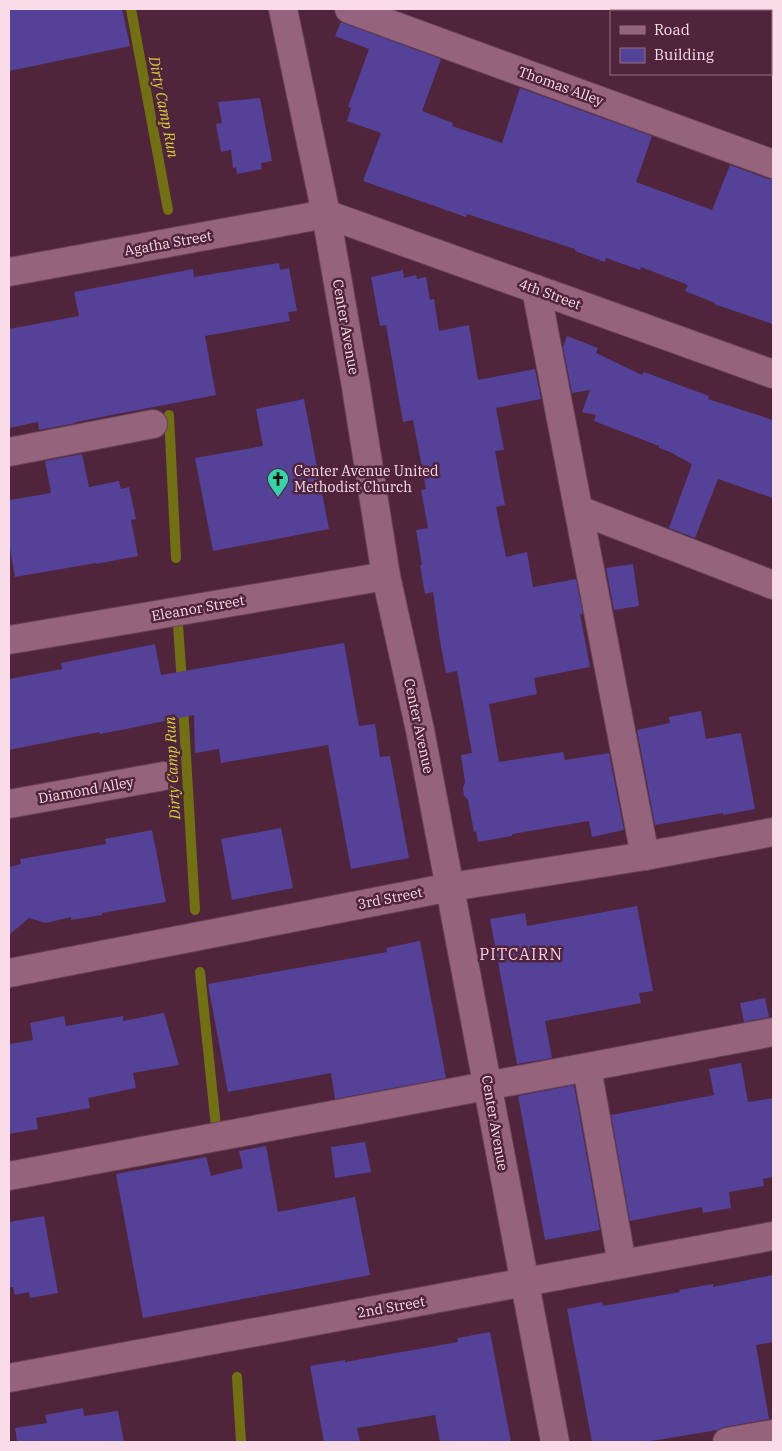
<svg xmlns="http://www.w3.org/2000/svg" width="782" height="1451" font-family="'IBM Plex Serif',serif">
<rect width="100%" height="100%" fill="#50243b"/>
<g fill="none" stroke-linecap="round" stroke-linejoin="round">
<g stroke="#717113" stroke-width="10">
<path d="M131,9l37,201"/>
<path d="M169,415l7,143"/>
<path d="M178,625l4,58"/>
<path d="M183,705l12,205"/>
<path d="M200,972l16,155"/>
<path d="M237,1377l4,65"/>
</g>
</g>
<g fill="#534298">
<path d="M9,9h113l8,37 -121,25z"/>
<path d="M341,22l100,37 -19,52 31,12 -1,3 50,17 18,-55 132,48 -16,46 76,28 18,-45 38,14h5v145l-59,-20 1,-1 -30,-12 3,-6 -47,-18 -1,3 -34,-12 -1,4 -30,-11v-2l-108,-35 -1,3 -103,-36 18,-48 -34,-12 4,-13 -3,-1 21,-58 -34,-13z"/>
<path d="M260,98l12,63 -11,2 1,6 -25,5 -1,-7 -3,1 -2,-18 -10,2 -5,-28 6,-1 -4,-21z"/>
<path d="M279,263l1,7 9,-2 8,43 -9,1 2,9 -85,15 11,59 -140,27v1l-37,7 -1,-8 -29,6v-99l70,-13 -5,-24 119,-23 1,8z"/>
<path d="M403,270l1,8 12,-3 1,4 9,-2 4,23 4,-1 5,32 30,-6 9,55 57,-11 6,30 -45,9 8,42 -9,1 10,54 -9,2 10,50 21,-5 6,35 43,-8 7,35h-3l10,53 -56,11 3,16 -48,10 10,58 64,-10 2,8 44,-7 15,77 -32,7 -3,-16 -77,13v2l-34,6 -2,-11 -2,1 -6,-32 -4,-4 -1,-8 2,-6 -4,-27 11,-2 -15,-82 -11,2 -6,-32 -7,-49 -8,2 -5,-29h2l-6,-35 12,-2 -7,-38 5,-1 -13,-69 -10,2 -17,-97 -6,1 -9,-49z"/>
<path d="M567,336l31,12 -2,5 46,22 2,-3 65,24 -1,3 65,21v78l-55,-19 -23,59 -26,-10 23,-64 -22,-12 -11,-4v-2l-65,-25 2,-6 -14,-3 8,-22 -18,3 -9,-46z"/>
<path d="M304,399l25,130 -116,22 -18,-93 68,-12 -7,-37z"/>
<path d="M82,454l7,33 30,-6 2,8 8,-2 7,32 -5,1 7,36 -42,8v-1l-81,14 -6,-34v-43l42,-7 -6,-32z"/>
<path d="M633,564l6,42 -25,4 -8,-42z"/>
<path d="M344,643l15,83 16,-2 5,33 10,-1 19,102 -58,11 -23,-124 -107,18 -2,-14 -24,4 -1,-38 -68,14 -26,5 -1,-2 -90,18v-71l53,-10 -1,-6 94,-19 6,31z"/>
<path d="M701,711l5,28 35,-6 14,76 -32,6v-2l-68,12 -18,-95 33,-7 -1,-6z"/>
<path d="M281,828l12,60 -61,12 -11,-61z"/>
<path d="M152,830l14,72 -64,11v2l-31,5v-3l-25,6 -17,-5 -20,17v-68l12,-3 -1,-5 86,-15 -1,-5z"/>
<path d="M637,906l16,85 -14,2 2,10 -96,18 7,37 -35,6 -27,-145 35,-6 2,13z"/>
<path d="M420,941l26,137 -111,21 -4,-26 -103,19 -20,-108 179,-32 -1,-4z"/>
<path d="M765,998l4,19 -25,5 -4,-19z"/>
<path d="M164,1013l15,52 -46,8 3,15 -48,10 2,10 -54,10 2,11 -29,5v-90l24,-4 -3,-17 34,-7 2,10 57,-10v5z"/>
<path d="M741,1063l7,39 25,-4v79l-10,2 1,7 -35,6 2,16 -28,5 -1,-6 -72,14 -19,-106 103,-20 -5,-26z"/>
<path d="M574,1085l26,145 -55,10 -27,-144z"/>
<path d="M365,1142l6,30 -36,6 -4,-31z"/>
<path d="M266,1146l12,66 77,-15 15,78 -227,43 -27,-144 90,-17 5,19 32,-8 -4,-17z"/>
<path d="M44,1216l14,77 -28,5 -1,-6 -14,3 -2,-8h-4v-65z"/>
<path d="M773,1275v67l-17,3 13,74 -45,8 -7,3 -11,2 -61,10h-53l-25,-133 35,-7 1,4 77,-14 -1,-2 34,-6v3z"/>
<path d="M490,1332l21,110h-71l-5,-27 -78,13 3,14h-36l-14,-76 35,-6v2l113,-20v-4z"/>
<path d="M83,1408l1,8 34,-5 6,31h-107l-2,-14 32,-5 -2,-8z"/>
</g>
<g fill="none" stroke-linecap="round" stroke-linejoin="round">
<g stroke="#674155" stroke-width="30">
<g id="minor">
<path d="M283,9l43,205 30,173 30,189 34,154 135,712"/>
<path d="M349,9l424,155"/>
<path d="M9,272l317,-58 447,160"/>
<path d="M536,289l109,567"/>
<path d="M9,452l144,-28"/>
<path d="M579,510l194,75"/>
<path d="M9,640l377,-64"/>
<path d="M9,804l155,-28"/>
<path d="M9,973l442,-86 194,-31 128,-24"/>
<path d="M587,1068l35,196"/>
<path d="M9,1176l764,-144"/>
<path d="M9,1378l764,-142"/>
<path d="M727,1442l46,-8"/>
</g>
</g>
<use href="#minor" stroke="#95637b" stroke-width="28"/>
</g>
<defs>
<g id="church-pin" transform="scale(1.125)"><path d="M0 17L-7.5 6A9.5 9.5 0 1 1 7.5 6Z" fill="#34d4a8" stroke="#50243b"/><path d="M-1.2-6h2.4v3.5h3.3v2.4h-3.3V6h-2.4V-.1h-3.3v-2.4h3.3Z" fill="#111"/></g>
</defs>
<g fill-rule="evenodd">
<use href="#church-pin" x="278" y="479"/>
</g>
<g text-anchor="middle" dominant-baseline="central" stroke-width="5" stroke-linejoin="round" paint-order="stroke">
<g font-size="14" fill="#f9dce8" stroke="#50243b">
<text transform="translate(561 86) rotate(20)">Thomas Alley</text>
<text transform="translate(168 243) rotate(-10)">Agatha Street</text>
<text transform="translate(550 294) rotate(20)">4th Street</text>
<text transform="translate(346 327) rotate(80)">Center Avenue</text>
<text transform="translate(198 608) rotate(-10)">Eleanor Street</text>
<text transform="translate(419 726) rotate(78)">Center Avenue</text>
<text transform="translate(86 790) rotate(-10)">Diamond Alley</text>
<text transform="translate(390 898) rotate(-11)">3rd Street</text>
<text transform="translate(495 1123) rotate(80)">Center Avenue</text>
<text transform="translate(391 1307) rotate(-10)">2nd Street</text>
</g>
<g font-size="14" fill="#f9dce8" stroke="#50243b" text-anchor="start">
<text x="294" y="471">Center Avenue United<tspan x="294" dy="16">Methodist Church</tspan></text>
</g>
<g font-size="15" font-style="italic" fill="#d3d239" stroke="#50243b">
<text transform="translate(164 107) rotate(79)">Dirty Camp Run</text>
<text transform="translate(172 768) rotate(-93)">Dirty Camp Run</text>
</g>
<g font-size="16" letter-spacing="1" fill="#fbcde2" stroke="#50243b">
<text x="521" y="954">PITCAIRN</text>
</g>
</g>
<rect width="782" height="1451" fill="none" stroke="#f9dce8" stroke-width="20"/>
<rect x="610" y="10" width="162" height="65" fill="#50243b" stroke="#946e80"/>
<rect x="620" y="26" width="25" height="8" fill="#95637b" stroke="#946e80"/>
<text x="654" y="35" font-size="15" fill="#f9dce8">Road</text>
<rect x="620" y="48" width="25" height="15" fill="#534298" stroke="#946e80"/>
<text x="654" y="60" font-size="15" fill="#f9dce8">Building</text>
</svg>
